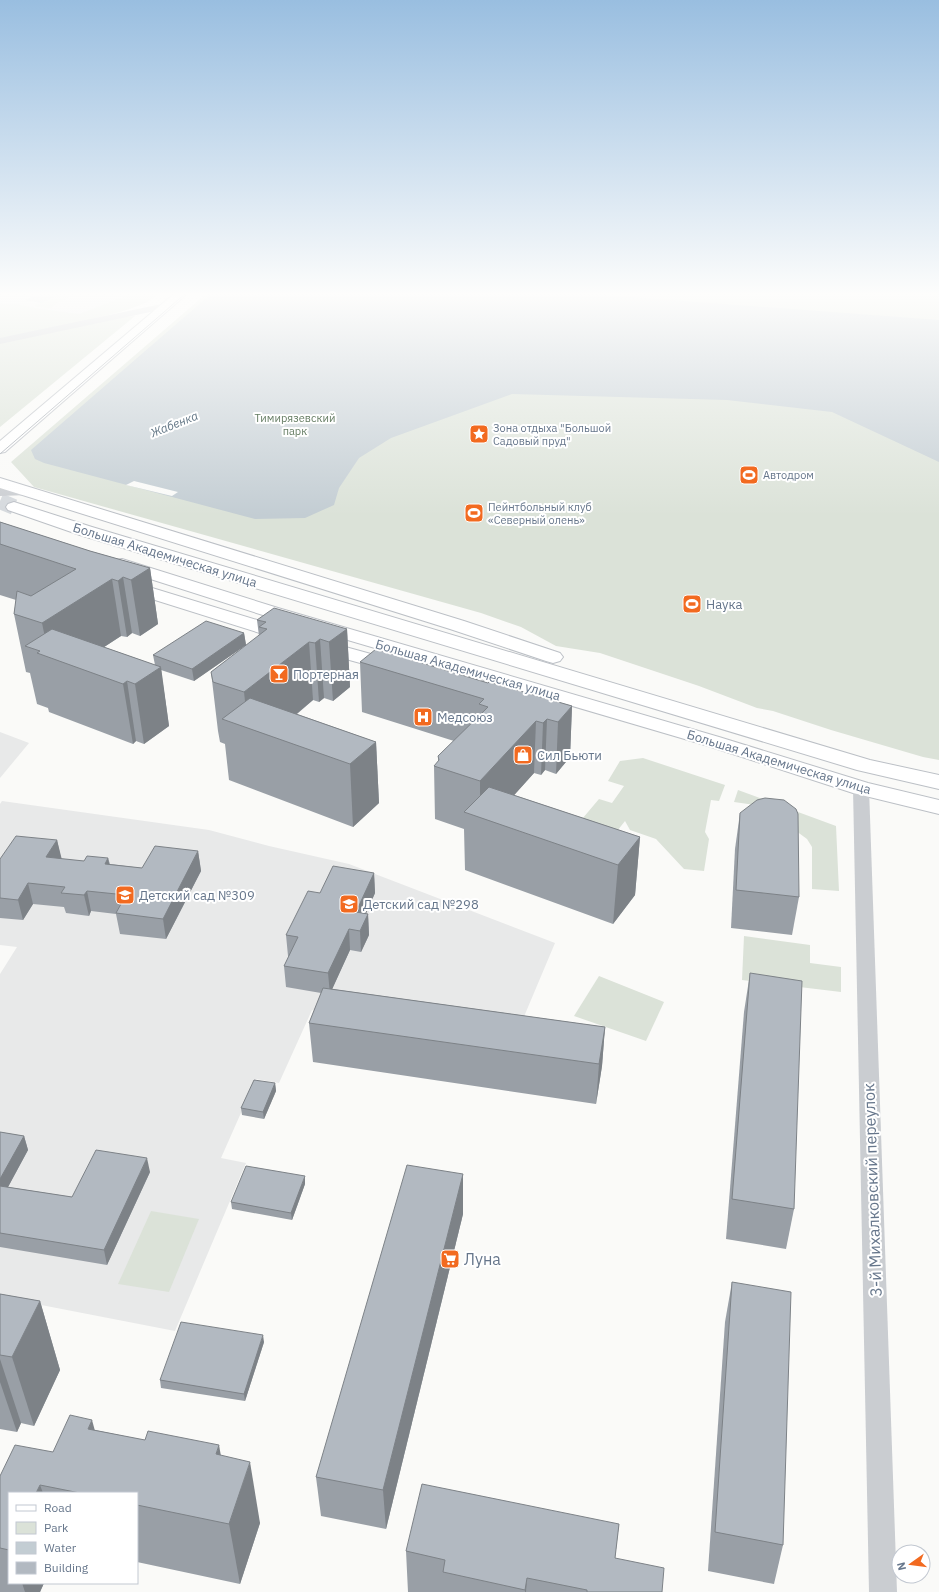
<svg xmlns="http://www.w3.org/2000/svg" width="939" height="1592" font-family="'IBM Plex Sans',sans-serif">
<rect width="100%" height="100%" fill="#fafaf8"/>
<g fill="#e8e9e9">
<path d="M0,293h155l-10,10 -62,15 -83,-15z"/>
<path d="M0,732l29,11 -29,35z"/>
<path d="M2,801l207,29 60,16 80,18 206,79 -40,95 -203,-28 -33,73 -23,-4 -35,79 25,5 -71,168 -175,-34v-323l17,-27 -17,-2v-141z"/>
</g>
<g fill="#dbe2d8">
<path d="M65,293h14l-20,9 -8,6 -15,-1 -1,-2z"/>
<path d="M128,293h31c-12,14 -50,22 -68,26l44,-3 -135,111v-124l16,1 25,5 38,5 47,-18z"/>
<path d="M207,293h732v467l-16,-3 -92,-27 -58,-19 -16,-3 -58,-22 -99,-33 -44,-7 -35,-19 -40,-14 -447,-126 -23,-25z"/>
<path d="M643,758l82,27 -6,16 -8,-1 -6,32 4,7 -5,32 -20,-2 -28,-30 -26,-9 -5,-9 -23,29 -25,-25 22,-26 13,4 12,-17 -16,-5 12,-20z"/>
<path d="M738,790l98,36 3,65 -27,-2v-42l-5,-8 -45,-33 -28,-4z"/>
<path d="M744,936l66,9v18l31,4v25l-99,-12z"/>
<path d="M599,976l65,26 -18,39 -72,-25z"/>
<path d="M151,1211l48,8 -30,73 -51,-8z"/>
</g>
<g fill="#c3cdd3">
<path d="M40,293h24l-23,10 -16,-3z"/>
<path d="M212,293h366l361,27v142l-107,-50 -105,-12 -215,-6 -121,44 -32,20 -20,30 -5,17 -29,13 -50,1 -211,-56 -9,-4 -4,-9z"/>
</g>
<path fill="#fafaf8" d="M134,481l44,11 -6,4 -46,-11z"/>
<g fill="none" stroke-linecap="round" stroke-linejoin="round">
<path stroke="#d5d9dd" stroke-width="16" stroke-dasharray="16 8" stroke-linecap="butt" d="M0,501l14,6"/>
<g stroke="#bcc0c6" stroke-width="2">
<g id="secondary">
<path d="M175,293h13l-183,159 -5,1v-12z"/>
<path d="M0,478l464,143 96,32 3,4 -3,4 -7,2 -7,-2 -96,-32 -450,-141z"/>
<path d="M14,502l78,25 778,233 69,15v14l-82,-19 -777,-235 -72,-25 -2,-3 2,-3z"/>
<path d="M122,559l156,49 441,129 149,46 71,17v14l-86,-21 -148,-48 -439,-129 -150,-48 -3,-4 3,-4z"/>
<path d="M126,580l167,51 2,4 -2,4 -7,2 -7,-2 -159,-50 -3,-4 3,-4z"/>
<path d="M320,640l80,22 3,4 -3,4 -7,2 -80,-22 -2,-4 2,-4z"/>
</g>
</g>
<g fill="#cacdd1" fill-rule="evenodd">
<path d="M166,303l4,3 -1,2 -169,36v-6z"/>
<path d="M861,783l6,2 2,3 28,804h-28l-16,-804 2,-3z"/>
</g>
<path fill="#cacdd1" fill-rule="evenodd" d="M0,488l29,1 2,3 -2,3 -29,1z"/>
<use href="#secondary" fill="#fff" fill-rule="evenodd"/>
<path stroke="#a9afb6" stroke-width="1" d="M0,454l186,-161"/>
</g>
<g fill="#999fa6">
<path d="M0,522l90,29 60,17 8,56 -18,12 -8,-3 -5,4 -6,-1 -17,11 51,18 -2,-10 91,-22 2,12 -52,36 -33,-11 8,56 -25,18 -8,-3 -3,3 -84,-32 -1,-4 -11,-4 -7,-31 -4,-1 -12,-58 2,-14 -16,-5z"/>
<path d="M257,620l90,9 3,58 -17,14 -9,-3 -5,4 -6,-2 -16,14 79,28 3,61 -26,24 -124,-47 -4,-36 -5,-2 -2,-11 -7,-59 48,-36z"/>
<path d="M360,662l128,21 84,23 -2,51 -14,17 -11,-4 -4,5 -7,-2 -20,22 126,42 -5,58 -22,29 -148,-54 -1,-41 -29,-10 -1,-53 4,-4v-6l16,-15 -92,-29z"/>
<path d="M740,813l59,84 -7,38 -61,-7 4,-79z"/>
<path d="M57,840l4,19 23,2 24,-3 2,6 32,4 56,-17 3,20 -35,68 -46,-5 -4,-20 -25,-3 -2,5 -23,-3 -2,-6 -31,-3 -10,16 -23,-2v-59z"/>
<path d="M374,873l1,20 -9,21h2l1,21 -8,17 -11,-2 -18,39 273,38 -3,39 -6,38 -283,-42 -4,-39 12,-30 -35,-6 -2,-21 5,-10h-1l-2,-21 34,-42z"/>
<path d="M750,973l44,236 -8,40 -60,-10 18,-227z"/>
<path d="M275,1083l1,8 -12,28 -22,-4 -1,-7z"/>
<path d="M0,1132l24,4 4,14 -20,37 64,10 78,-25 -43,93 -107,-18z"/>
<path d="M463,1174v40l-77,315 -65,-13 -5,-39z"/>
<path d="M305,1184l-13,36 -60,-11 -1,-7z"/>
<path d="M732,1282l51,263 -9,39 -66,-13 17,-249z"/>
<path d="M0,1294l40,7 20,69 -26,56 -13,-3 -4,9 -17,-3z"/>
<path d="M264,1342l-19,59 -84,-13 -1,-8z"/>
<path d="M95,1430l126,26 39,67 -20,61 -103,-22v-69h-128v90h35l-4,9h-40v-116l53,-24z"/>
<path d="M619,1524l-4,34 47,34h-254l-2,-41z"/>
</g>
<g fill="#7d8287">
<path d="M150,568l8,56 -18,12 -9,-56z"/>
<path d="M123,577l9,56 -5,4 -9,-56z"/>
<path d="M112,579l9,57 -46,30 -26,-9 -7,-34z"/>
<path d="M347,629l3,58 -17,14 -4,-59z"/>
<path d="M244,633l2,12 -52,36 -2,-12z"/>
<path d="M320,639l4,59 -5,4 -4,-59z"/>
<path d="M309,642l4,58 -43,36 -22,-8 -4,-36z"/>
<path d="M161,667l8,59 -25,18 -9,-60z"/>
<path d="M127,681l9,60 -3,3 -10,-60z"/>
<path d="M572,706l-2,51 -14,17 2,-52z"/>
<path d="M547,719l-2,51 -4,5 2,-52z"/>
<path d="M536,721l-2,52 -43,48 -11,-4v-36z"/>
<path d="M376,742l3,61 -26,24 -3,-63z"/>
<path d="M640,837l-5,58 -22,29 5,-59z"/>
<path d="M57,840l5,20 -16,-3z"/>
<path d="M198,851l3,20 -35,68 -3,-20z"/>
<path d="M108,858l4,21 -7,-15z"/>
<path d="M374,873l1,20 -17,38 -2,-19z"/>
<path d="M28,883l5,21 -10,16 -5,-20z"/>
<path d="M87,891l4,20 -2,5 -5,-21z"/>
<path d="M368,914l1,21 -8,17 -1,-21z"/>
<path d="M349,929l1,21 -20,44 -2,-21z"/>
<path d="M605,1027l-3,39 -6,38 3,-40z"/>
<path d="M275,1083l1,8 -12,28 -1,-7z"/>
<path d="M24,1136l4,14 -27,50 -1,-3v-18z"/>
<path d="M147,1158l3,14 -43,93 -3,-15z"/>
<path d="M463,1174v40l-77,315 -3,-39z"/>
<path d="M305,1176v8l-13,36 -1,-7z"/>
<path d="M40,1301l20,69 -26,56 -22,-69z"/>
<path d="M263,1335l1,7 -19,59 -1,-7z"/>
<path d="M0,1359l21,64 -4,9 -17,-50z"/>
<path d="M92,1420l17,62 -21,-53z"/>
<path d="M219,1445l11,62 -14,-53z"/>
<path d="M250,1462l10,61 -20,61 -11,-60z"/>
<path d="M40,1485l3,8h-7z"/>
<path d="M527,1578l-1,14h-1v-2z"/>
<path d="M22,1583h22l-4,9h-15z"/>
</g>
<g fill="#b2b9c1" stroke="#7d8287">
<path d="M0,522l90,29 60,17 -19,12 -8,-3 -5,4 -6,-2 -70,44 -28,-9 3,-23 14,5 45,-27 -76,-25z"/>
<path d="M274,608l73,21 -18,13 -9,-3 -5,4 -6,-1 -65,50 -31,-10 -2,-10 56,-43 -8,-2 7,-5 -9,-2z"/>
<path d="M206,621l38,12 -52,36 -39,-14z"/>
<path d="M52,629l109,38 -26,17 -8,-3 -4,3 -86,-31 3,-2 -15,-5z"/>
<path d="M376,649l112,34 1,-1 83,24 -14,16 -11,-3 -4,4 -7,-2 -56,60 -46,-15 5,-6 -1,-4 50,-49 -9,-3 5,-5 -124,-37z"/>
<path d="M250,698l126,44 -26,22 -128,-45z"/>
<path d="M489,787l151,50 -22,28 -154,-53z"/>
<path d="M765,798l19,2 12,9 2,5 1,83 -63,-7 4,-77 17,-13z"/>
<path d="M16,836l41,4 -11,17 38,4 3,-5 21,2 -3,6 37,4 13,-22 43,5 -35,68 -47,-6 10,-18 -39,-4 -3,4 -23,-2 4,-6 -37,-4 -10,17 -18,-2v-39z"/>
<path d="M333,866l41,7 -18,39 12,2 -8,17 -11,-2 -21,44 -44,-7 14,-29 -12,-2 22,-44 12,2z"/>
<path d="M750,973l52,8 -8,228 -62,-10z"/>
<path d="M323,988l282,39 -6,37 -290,-41z"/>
<path d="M254,1080l21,3 -12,29 -22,-4z"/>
<path d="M0,1132l24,4 -24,43z"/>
<path d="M96,1150l51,8 -43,92 -104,-17v-47l72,11z"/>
<path d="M407,1165l56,9 -80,316 -67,-13z"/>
<path d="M246,1166l59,10 -14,37 -60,-11z"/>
<path d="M732,1282l59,10 -8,253 -68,-13z"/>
<path d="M0,1294l40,7 -28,56 -12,-2z"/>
<path d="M181,1322l82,13 -19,59 -84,-14z"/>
<path d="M70,1415l22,5 -4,9 57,11 3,-9 71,14 -3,9 34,8 -21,62 -92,-19v-12h-57l-40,-8 -4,8h-27v57l-9,-2v-72l15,-31 38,7z"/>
<path d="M422,1484l197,40 -4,34 49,10 -2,24h-75v-2l-60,-12 -2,12 -82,-18 2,-12 -39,-9z"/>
</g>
<linearGradient id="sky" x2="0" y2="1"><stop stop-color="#99bee0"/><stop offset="0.57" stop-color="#fdfdfc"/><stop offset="1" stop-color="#fdfdfc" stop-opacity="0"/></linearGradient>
<rect width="939" height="516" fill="url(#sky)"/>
<defs>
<g id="sight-square" transform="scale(1)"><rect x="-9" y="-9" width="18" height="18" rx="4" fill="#f26a20" stroke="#fff"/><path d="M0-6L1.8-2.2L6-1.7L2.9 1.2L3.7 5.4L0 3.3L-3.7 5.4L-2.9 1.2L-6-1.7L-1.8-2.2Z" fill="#fff"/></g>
<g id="stadium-square" transform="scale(1)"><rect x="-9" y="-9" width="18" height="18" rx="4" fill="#f26a20" stroke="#fff"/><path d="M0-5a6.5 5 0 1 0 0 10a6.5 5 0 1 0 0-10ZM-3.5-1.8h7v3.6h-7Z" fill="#fff"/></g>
<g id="bar-square" transform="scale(1)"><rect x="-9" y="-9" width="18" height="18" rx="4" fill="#f26a20" stroke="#fff"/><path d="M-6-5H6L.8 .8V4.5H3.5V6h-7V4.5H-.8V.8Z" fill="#fff"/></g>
<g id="hospital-square" transform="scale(1)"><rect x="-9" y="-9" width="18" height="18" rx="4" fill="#f26a20" stroke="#fff"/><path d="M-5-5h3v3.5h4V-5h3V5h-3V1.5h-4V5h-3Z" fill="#fff"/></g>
<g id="shop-square" transform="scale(1)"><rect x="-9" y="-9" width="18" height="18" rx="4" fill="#f26a20" stroke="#fff"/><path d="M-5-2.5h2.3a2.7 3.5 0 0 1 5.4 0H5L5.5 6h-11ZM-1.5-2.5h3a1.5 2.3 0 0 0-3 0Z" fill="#fff"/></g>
<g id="school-square" transform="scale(1)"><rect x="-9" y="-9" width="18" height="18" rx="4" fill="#f26a20" stroke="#fff"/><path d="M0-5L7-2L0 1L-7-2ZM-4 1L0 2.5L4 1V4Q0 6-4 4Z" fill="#fff"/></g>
<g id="supermarket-square" transform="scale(1)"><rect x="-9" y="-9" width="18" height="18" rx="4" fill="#f26a20" stroke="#fff"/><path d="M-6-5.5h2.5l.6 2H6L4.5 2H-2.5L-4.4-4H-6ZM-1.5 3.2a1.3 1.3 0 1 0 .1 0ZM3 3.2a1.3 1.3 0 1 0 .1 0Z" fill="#fff"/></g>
</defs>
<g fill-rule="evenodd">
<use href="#sight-square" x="479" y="434"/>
<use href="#stadium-square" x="749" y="475"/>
<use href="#stadium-square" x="474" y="513"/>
<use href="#stadium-square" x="692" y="604"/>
<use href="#bar-square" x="279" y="674"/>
<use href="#hospital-square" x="423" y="717"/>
<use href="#shop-square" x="523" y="755"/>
<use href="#school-square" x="125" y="895"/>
<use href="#school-square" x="349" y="904"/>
<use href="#supermarket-square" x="450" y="1259"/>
</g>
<g text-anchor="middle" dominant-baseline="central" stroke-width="4" stroke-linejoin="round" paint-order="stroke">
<g font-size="11" fill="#647c62" stroke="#fff">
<text x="295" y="418">Тимирязевский<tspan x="295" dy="13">парк</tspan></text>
</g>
<g font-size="11" fill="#66768b" stroke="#fff" text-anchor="start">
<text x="493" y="428">Зона отдыха "Большой<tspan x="493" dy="13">Садовый пруд"</tspan></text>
<text x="763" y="475">Автодром</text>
<text x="488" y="507">Пейнтбольный клуб<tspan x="488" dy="13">«Северный олень»</tspan></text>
</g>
<g font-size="12" font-style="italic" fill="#637786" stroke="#fff">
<text transform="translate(174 424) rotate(-22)">Жабенка</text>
</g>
<g font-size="13" fill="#66768b" stroke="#fff">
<text transform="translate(165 555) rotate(17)">Большая Академическая улица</text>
<text transform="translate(468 670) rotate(16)">Большая Академическая улица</text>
<text transform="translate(779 762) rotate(17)">Большая Академическая улица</text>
</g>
<g font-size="13" fill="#66768b" stroke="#fff" text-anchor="start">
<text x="706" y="604">Наука</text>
<text x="293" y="674">Портерная</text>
<text x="437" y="717">Медсоюз</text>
<text x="537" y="755">Сил Бьюти</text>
<text x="139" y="895">Детский сад №309</text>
<text x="363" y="904">Детский сад №298</text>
</g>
<g font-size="16" fill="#66768b" stroke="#fff">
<text transform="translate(872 1190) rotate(-92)">3-й Михалковский переулок</text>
</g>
<g font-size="16" fill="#66768b" stroke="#fff" text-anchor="start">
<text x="464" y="1259">Луна</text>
</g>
</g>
<rect x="8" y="1492" width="130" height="92" fill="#ffffff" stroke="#c2c8d1"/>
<rect x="16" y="1505" width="20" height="6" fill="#ffffff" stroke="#c2c8d1"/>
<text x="44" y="1512" font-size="12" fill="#66768b">Road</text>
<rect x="16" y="1522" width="20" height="12" fill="#dbe2d8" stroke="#c2c8d1"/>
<text x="44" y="1532" font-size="12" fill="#66768b">Park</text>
<rect x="16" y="1542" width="20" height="12" fill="#c3cdd3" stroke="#c2c8d1"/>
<text x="44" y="1552" font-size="12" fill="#66768b">Water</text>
<rect x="16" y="1562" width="20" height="12" fill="#b2b9c1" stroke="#c2c8d1"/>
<text x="44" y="1572" font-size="12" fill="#66768b">Building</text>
<g transform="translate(911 1564) rotate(256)"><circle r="19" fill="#ffffff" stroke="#c2c8d1"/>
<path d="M0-3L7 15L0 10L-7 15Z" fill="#f26a20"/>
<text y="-6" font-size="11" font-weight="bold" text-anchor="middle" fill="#66768b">N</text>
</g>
</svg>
